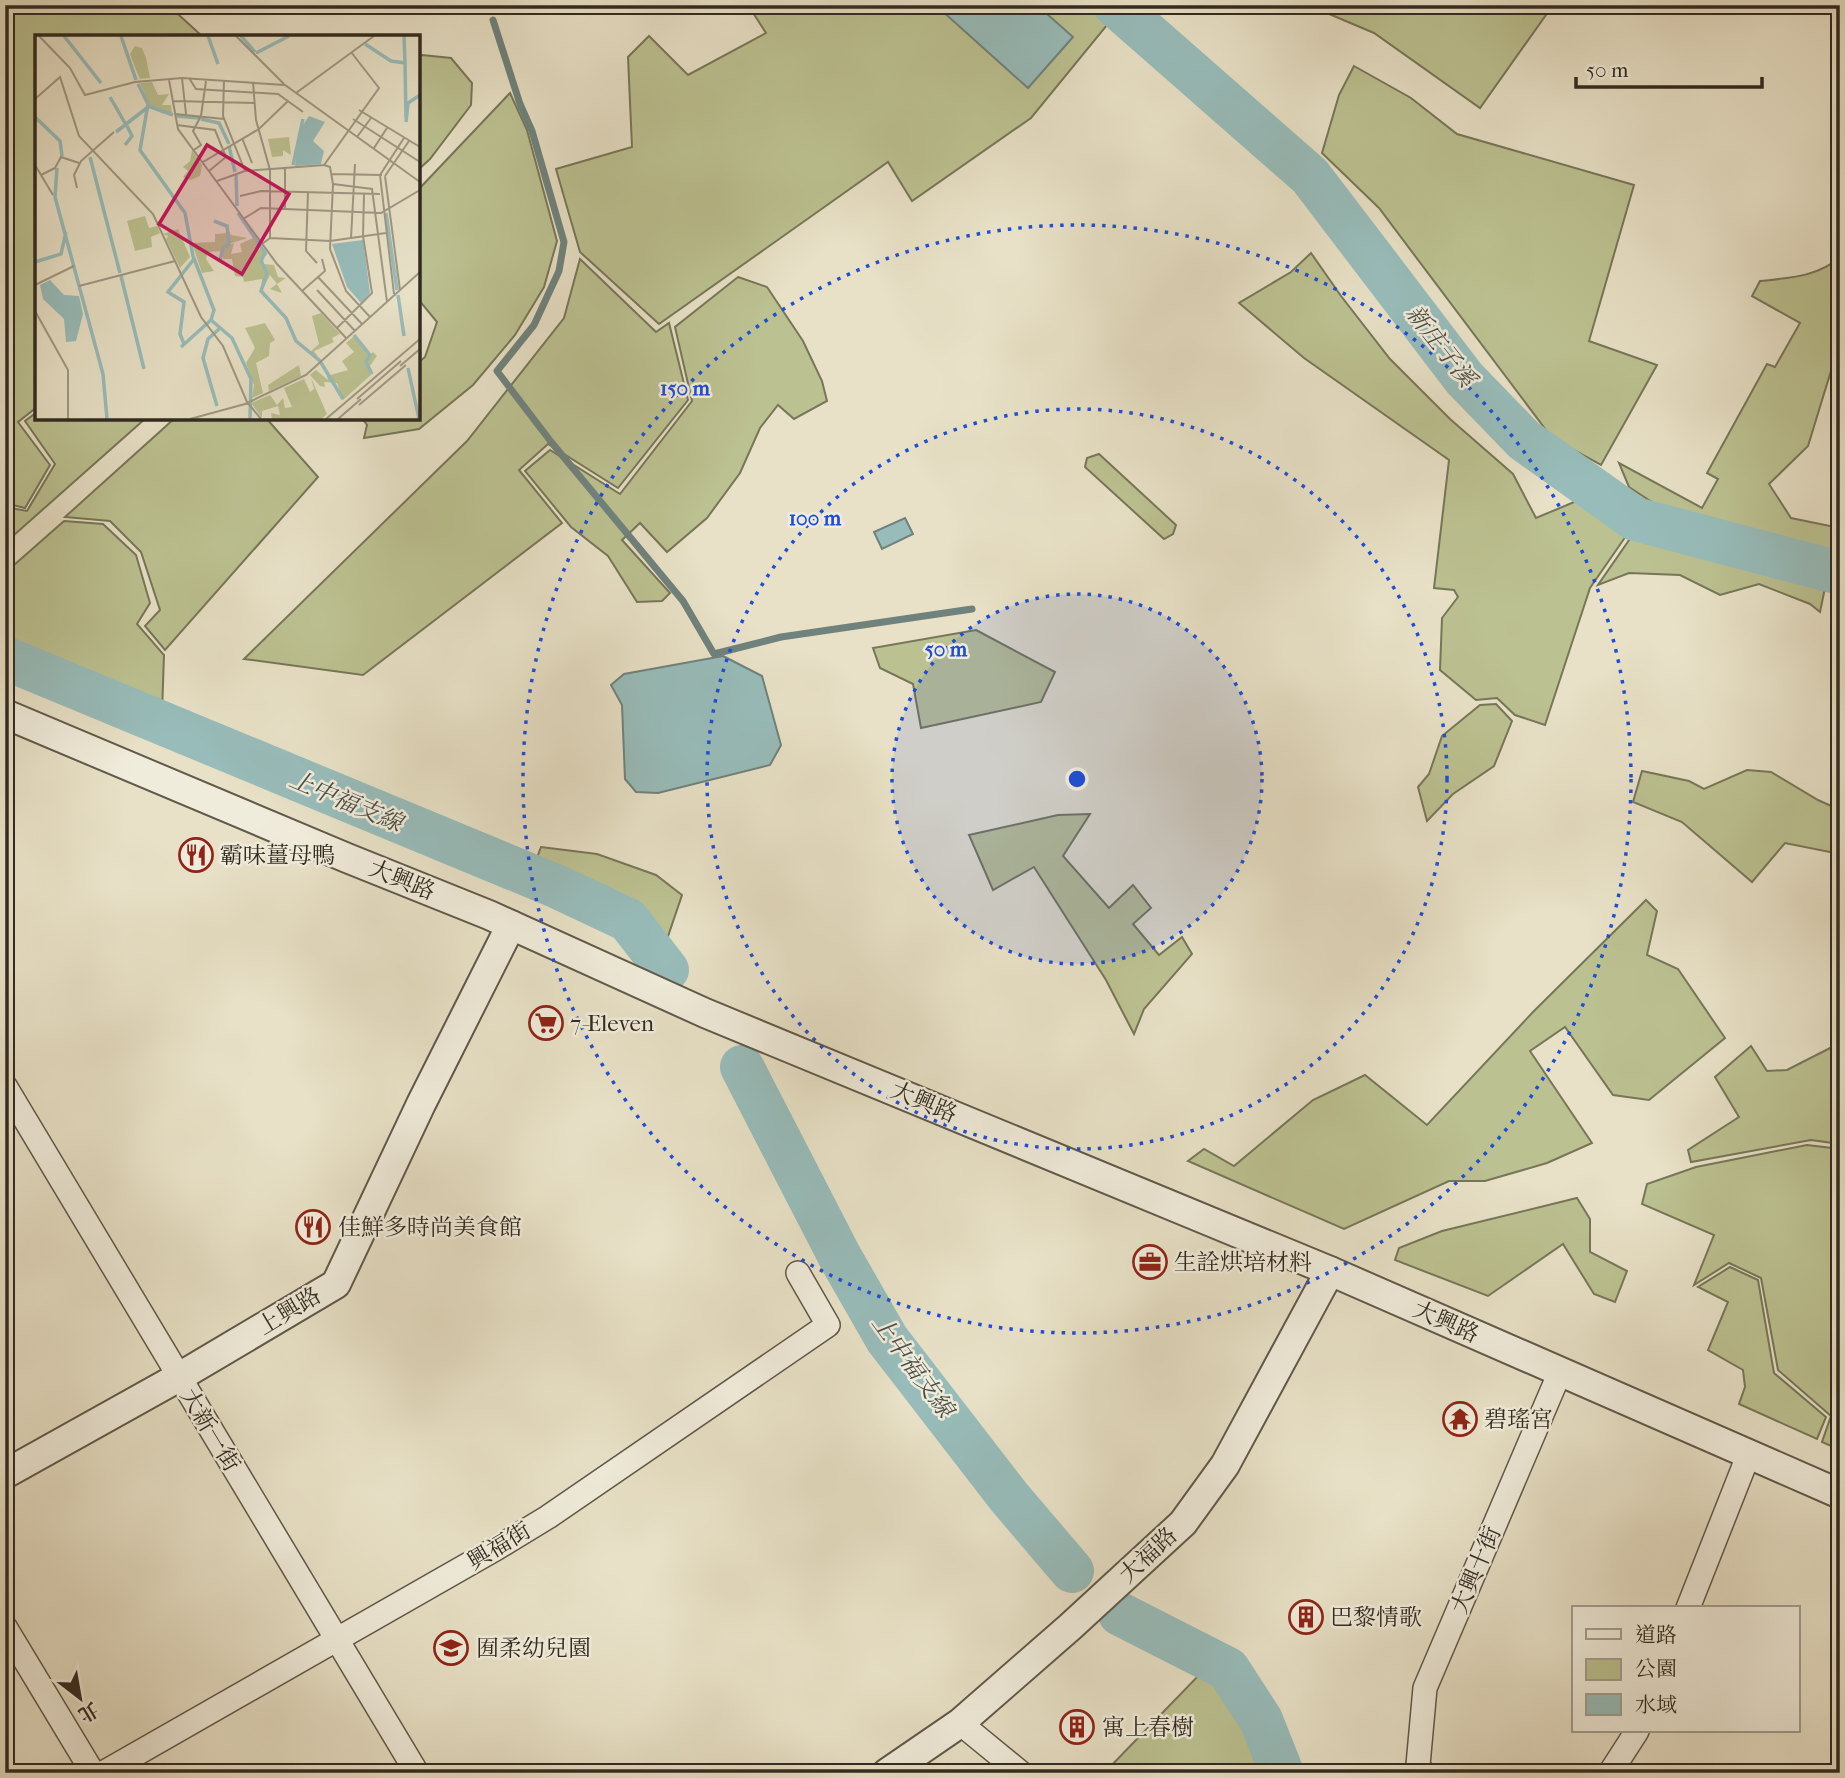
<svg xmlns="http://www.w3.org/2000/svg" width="1845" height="1778" font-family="'IM FELL French Canon','Noto Serif TC',serif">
<rect width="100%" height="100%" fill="#e8e1c7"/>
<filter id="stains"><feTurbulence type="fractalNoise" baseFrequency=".00286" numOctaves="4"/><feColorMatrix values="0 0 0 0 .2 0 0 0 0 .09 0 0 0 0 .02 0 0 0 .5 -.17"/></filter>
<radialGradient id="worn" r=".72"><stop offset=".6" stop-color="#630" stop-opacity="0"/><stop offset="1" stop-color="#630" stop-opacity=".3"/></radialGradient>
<g fill="#bcc191" stroke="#777659" stroke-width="2">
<path d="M5,5h163l35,32h-166v370l-19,15 32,43 -25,43 -20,-5z"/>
<path d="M748,5h346l18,14 -81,99 -119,83 -24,-39 -229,162 -79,-72 -24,-83 76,-22 -4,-90 21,-21 39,39 78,-42z"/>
<path d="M1308,5h245l-73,103 -106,-75z"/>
<path d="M422,55l29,3 21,25 -1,22 -41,54 -12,11v-111z"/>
<path d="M1354,66l57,32 46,36 177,51 -45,156 68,24 -56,100 -49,-27 -173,-230 -57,-55 17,-58z"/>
<path d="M510,93l17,37 30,111 -13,46 -29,48 -42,50 -54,44 -55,9 3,-13 -5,-7h56v-55l7,-6 12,-35 -19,-23v-109z"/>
<path d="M1311,253l30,43 49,63 60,60 63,55 23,44 43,-18 47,36 -36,52 -45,137 -30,-10 -18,-17 -21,2 -36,-30 2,-52 16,-21 -4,-7 -20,-2 15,-128 -145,-102 -65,-55 52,-31z"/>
<path d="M1840,257v98l-9,16 -23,75 -39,38 22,34 49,10v29l-93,-20 -48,-14 -44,-19 -26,-17 -10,-24 83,45 16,-29 -11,-6 60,-109 8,3 25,-44 -48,-27 8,-15c28,-3 58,-4 80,-24z"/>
<path d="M580,259l76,73 13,-9 19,77 -70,88 -70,-44 -29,26 43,53 -199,152 -119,-16 223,-218 97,-123z"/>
<path d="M738,277l29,10 36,54 19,40 5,20 -33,18 -16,-14 -18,23 -20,45 -33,45 -40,34 -27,-29 -18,17 48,53 -8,8 -25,1 -29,-46 -37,-29 -46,-56 25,-21 70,44 72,-93 -17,-74z"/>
<path d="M37,412v6h109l-141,125v-36l22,4 28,-47 -30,-43z"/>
<path d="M175,418h91l52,59 -153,173 -20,-24 15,-16 -19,-58 -31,-31 -45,-4z"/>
<path d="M1099,454l77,71 -3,9 -9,5 -79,-72 2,-9z"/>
<path d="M64,521l39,3 33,31 14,48 -13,21 27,31 -2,58 -157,-65v-75z"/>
<path d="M1634,533l131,37 61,13 -6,29 -10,-8 -51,-20 -39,11 -40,-20 -51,-2 -31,12z"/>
<path d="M976,630l79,42 -14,30 -120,26 -8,-44 -33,-16 -7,-20z"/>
<path d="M1496,704l16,17 -18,45 -41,28 -26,27 -9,-34 11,-13 13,-38 38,-31z"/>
<path d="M1747,770l24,2 47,28 22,10v44l-55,-11 -33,39 -70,-60 -49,-20 9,-31 47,10 15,8z"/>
<path d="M1090,814l-27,42 46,52 24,-23 18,23 -18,16 26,31 23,-18 10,17 -48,55 -10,25 -28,-54 -72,-113 -41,23 -24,-55 89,-20z"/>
<path d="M541,847l56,7 59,21 26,20 -18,53 -137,-64z"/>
<path d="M1646,900l11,11 -10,44 31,14 47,69 -76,62 -36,-5 -48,-68 -35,24 62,92 -45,20 -62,18h-36l-105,48 -156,-68 16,-12 30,17 79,-66 52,-25 62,50 106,-113z"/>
<path d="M1840,1043v101l-29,-4 -120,22 -3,-12 51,-33 -24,-40 36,-31 16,25 20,-1z"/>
<path d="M1807,1145l33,4v301l-18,-8 9,-26 -53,-46 -17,-92 -32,-15 -35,22 20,-50 -72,-31 5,-20 49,-17z"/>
<path d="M1577,1198l13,21v33l37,19 -12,31 -21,-8 -31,-50 -75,52 -93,-36 4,-12 43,-17z"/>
<path d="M1730,1267l28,13 16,93 52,44 -9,22 -78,-35 6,-17 -2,-17 -35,-20 20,-48 -30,-15z"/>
<path d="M1201,1673l25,17 19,29 13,54h-154z"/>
</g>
<g fill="#98bcba" stroke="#6f827d" stroke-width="2">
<path d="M945,5h92l36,32 -45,51 -87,-78z"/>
<path d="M905,518l8,16 -31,15 -8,-17z"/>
<path d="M723,656l39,20 19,69 -11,20 -112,28 -22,-1 -11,-13 -3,-74 -11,-20 13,-11z"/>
</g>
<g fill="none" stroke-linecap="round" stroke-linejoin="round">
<path stroke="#6f827d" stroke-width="7" d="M493,20l27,84 12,27 32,111 -5,29 -25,54 -37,46 55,72 131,158 31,53 67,-17 191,-28"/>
<g stroke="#98bcba" stroke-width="44">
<path d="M1115,5l195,171 154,202 60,62 111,79 205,54"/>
<path d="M5,658l553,229 70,33 39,50"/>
<path d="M742,1067l98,190 47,82 122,158 63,74"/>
<path d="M1120,1614l108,55 33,51 21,53"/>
</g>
<g stroke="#60584a" stroke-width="26">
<g id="minor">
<path d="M5,1086l412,687"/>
<path d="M1688,1608l60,-152"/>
<path d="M5,1627l88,146"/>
<path d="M960,1723l61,50"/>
<path d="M103,1773l394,-225 51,-31 280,-192 -30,-52"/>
<path d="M1423,1773l-5,-8 7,-77 135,-316"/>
<path d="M1610,1773l27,-42"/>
</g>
</g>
<g stroke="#60584a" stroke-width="32">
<g id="tertiary">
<path d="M5,714l342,144 142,57 216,98 625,258 510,223"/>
<path d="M5,1474l174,-97 157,-93 85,-180 90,-179"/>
<path d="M887,1773l73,-50 110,-96 113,-104 42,-58 105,-194"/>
</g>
</g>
<use href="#minor" stroke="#f0ecdb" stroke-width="23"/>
<use href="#tertiary" stroke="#f0ecdb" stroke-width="28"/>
</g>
<circle cx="1077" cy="779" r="185" fill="#1d4ed8" fill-opacity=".12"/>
<g fill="none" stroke="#1d4ed8" stroke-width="3.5" stroke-dasharray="3.5 7">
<circle cx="1077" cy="779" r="185"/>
<circle cx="1077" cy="779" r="370"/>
<circle cx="1077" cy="779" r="554"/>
</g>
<defs>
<g id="restaurant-ring" transform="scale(1.75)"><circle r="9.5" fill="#f0ecdb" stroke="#8f2418" stroke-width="1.5"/><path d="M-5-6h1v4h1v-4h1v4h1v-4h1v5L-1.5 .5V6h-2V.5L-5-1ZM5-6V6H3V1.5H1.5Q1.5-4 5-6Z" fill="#8f2418"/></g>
<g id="supermarket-ring" transform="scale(1.75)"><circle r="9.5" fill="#f0ecdb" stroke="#8f2418" stroke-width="1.5"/><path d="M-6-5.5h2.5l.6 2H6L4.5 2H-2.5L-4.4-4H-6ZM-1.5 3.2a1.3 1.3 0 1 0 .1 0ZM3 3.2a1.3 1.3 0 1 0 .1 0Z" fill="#8f2418"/></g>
<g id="office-ring" transform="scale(1.75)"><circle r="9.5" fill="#f0ecdb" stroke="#8f2418" stroke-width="1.5"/><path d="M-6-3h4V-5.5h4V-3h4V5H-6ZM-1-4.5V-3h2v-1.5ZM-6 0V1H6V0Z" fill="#8f2418"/></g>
<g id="temple-ring" transform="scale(1.75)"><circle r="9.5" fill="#f0ecdb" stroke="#8f2418" stroke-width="1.5"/><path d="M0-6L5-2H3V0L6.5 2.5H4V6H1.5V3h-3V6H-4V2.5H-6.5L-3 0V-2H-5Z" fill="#8f2418"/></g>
<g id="building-ring" transform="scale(1.75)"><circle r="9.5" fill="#f0ecdb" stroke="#8f2418" stroke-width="1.5"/><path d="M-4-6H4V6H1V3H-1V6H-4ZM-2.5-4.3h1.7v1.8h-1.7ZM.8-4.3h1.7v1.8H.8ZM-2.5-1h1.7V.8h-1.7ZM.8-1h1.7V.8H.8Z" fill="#8f2418"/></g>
<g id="school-ring" transform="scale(1.75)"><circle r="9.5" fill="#f0ecdb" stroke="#8f2418" stroke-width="1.5"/><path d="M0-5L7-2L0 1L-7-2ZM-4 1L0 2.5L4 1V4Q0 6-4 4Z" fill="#8f2418"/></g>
</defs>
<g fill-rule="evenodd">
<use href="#restaurant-ring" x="196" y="855"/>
<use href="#supermarket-ring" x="546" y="1023"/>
<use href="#restaurant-ring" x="313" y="1227"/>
<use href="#office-ring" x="1150" y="1262"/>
<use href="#temple-ring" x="1460" y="1419"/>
<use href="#building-ring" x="1306" y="1617"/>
<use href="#school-ring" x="451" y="1648"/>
<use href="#building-ring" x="1077" y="1727"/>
</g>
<g text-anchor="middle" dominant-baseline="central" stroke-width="5" stroke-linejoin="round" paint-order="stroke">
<g font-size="23" fill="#322a21" stroke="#f0ecdb" text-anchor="start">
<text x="220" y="855">霸味薑母鴨</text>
<text x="570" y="1023">7-Eleven</text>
<text x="338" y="1227">佳鮮多時尚美食館</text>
<text x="1174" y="1262">生詮烘培材料</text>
<text x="1484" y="1419">碧瑤宮</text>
<text x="1330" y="1617">巴黎情歌</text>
<text x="476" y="1648">囿柔幼兒園</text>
<text x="1102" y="1727">寓上春樹</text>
</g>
<g font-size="23" fill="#322a21" stroke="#f0ecdb">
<text transform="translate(402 880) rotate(22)">大興路</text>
<text transform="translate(924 1102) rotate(23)">大興路</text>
<text transform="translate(289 1311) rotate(-31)">上興路</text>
<text transform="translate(1446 1322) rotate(24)">大興路</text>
<text transform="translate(210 1430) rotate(59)">大新一街</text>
<text transform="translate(499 1546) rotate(-31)">興福街</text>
<text transform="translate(1148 1555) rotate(-43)">大福路</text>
<text transform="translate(1476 1570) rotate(-67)">大興十街</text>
</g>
<g font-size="24" font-style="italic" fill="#4c4e47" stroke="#f0ecdb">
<text transform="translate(1441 346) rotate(52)">新庄子溪</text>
<text transform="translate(346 801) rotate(23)">上中福支線</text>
<text transform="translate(913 1366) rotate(54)">上中福支線</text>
</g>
</g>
<g transform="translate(35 35)">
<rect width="385" height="385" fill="#e8e1c7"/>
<path d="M100,11l7,2 4,10 4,20 -10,1 -4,-9 -6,-16zM117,47l6,13 11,-1 -7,11h9l1,9 -22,-9 -10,-22zM254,102l2,18 -8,-5v6l-11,1 -4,-18zM157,115l10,15 -2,11 -9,4 -8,-3 5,-6 -5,-4 7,-6zM110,181l4,12 8,-2 3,7 -9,4 1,10 -17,4 -8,-30zM143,194l12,28 -10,11 -14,-29 2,-3 -5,-2zM193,194l3,6 17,3 -23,7 -3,3 12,-5 -3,11 11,-2 -2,-8 13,-6 7,9 -8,3 11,-1 4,6 -5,2 2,7 10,1 4,12 8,1 -9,6 5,9 -12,-4 7,-5 -7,-9 -9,18 1,-14 -18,3 -1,-5 -8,-1 -3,-17h-9l-1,-8 -14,1 -2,7 8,12 -12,2 -10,-30 23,-1v-8l13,-1zM286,278l19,21 -8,4 2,4 -20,9 7,10 -11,-9 9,-8 -7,-28zM230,288l10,17 -5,3 -1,13 -13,7 7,30 -11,5 2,-13 -8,-22 9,-15 -10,-20zM319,301l16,19 3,-3 4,4 -8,11 3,7 -29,26 -6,-17 -13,-1 1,5 -5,-1 -10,-11 6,-5 12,10 -1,-4 21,-6 -6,-9 12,-9 -8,-9zM264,330l2,11 -32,15 -1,-6zM276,343l16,36 -6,5h-49l-1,-6 9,2 -2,-9 -16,5v7l-11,-15 19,-8 7,10 6,-7 2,10 7,-1 -8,-19 20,-9 6,13 4,-3z" fill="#bcc191"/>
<path d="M274,81l16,6 -12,19 11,10 -3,13 -26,2 4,-35zM328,205l7,53 -9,10 -14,-16 -15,-43zM15,245l14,15 15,1 4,18 -7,27 -10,1 -2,-23 -21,-20 -3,-14z" fill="#98bcba"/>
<path fill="none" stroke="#98bcba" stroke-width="3.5" d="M29,1l37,47M86,1l15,44M173,1l10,28M206,1l14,16M330,9l26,17 14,2 -1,-27M221,18l33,-17M370,29l1,54M103,49l10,20 -8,46 45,63 8,43 21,54 -3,10 21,18 19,41 -1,40M75,62l15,26M113,71l25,9M142,81l22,2M0,82l25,24 2,15M166,84l18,4 10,21M371,87l2,-19 12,-8M81,97l32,-25M90,110l7,-9 -5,-10M194,111l6,26M55,122l30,116M258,130l10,-46M22,133l-2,29 48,177 4,45M201,140l1,31M203,178l27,40 -4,8 6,12 -6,18 25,27 10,23 24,20 23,38M351,178l11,77M179,186l13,5 2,18 -6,4 -3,12M0,227l26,-8 5,-22M86,241l23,93M363,260l6,41M319,300l16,20 -4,7 6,12M149,309l-4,-10 4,-32 -16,-10 26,-33M146,312l30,-27M373,333l11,51M182,371l-14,-48 5,-19 11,-10"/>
<path fill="none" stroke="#9f9885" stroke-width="2" d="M4,1l31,32 15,27 50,-13 47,-4 103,7 135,97M201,1l48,48M147,43l4,36M154,43l7,11 82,5 25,18M134,45l9,49 99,135 70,75M189,45l-1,36 22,55M218,47l3,38 14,50v68M261,58l78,-57M0,64l25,-22 19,59 74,78 48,103 22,29 24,56 14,17M138,66l82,2M324,75l61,37M140,79l49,5M166,81l5,-35M318,84l67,43M142,90l38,5 11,27 -17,14M322,102l14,-19M207,103l10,25M339,113l13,-20M159,115l7,-5 -8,-14 8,-15M168,127l56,-33 29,-28M0,130l18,30M289,130l6,2 3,17 -3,65 16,42 24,26M296,139l51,1M6,140l14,-7 6,-11 18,6M345,140l14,119M345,140l24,-37M350,141l15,114M350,141l24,-35M182,146l28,-10 79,-6 55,-77 -28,-36M298,149l39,5 15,113M42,153l-3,-13 7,-14 33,-29M273,157l-2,59 11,12M205,161l21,-5 119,3M250,173v-39M208,184l18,-11 120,5 39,-23M316,203l4,-74M227,209l8,-6 60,3 56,-8M283,242l44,47M0,250l39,-19M44,251l96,-25M282,255l38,41M267,256l23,-20 -3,-12M0,276l33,59v49M302,293l35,-35 -9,-57 1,-42M365,331l20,-17M322,364l44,-38M324,370l47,-40M155,384l55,-15 61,-29 114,-103M291,384l94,-80M303,384l23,-20"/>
<path fill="#c2185b" fill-opacity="0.15" stroke="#c2185b" stroke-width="3.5" d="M172,110l82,49 -47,80 -83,-50z"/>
<rect width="385" height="385" fill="none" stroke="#322a21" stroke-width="3.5"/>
</g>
<circle cx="1077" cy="779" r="10" fill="#1d4ed8" stroke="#f0ecdb" stroke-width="3.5"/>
<g font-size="21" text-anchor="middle" font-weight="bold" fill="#1d4ed8" stroke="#f0ecdb" stroke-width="5" stroke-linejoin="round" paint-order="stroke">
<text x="685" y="395">150 m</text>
<text x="815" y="525">100 m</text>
<text x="946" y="656">50 m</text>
</g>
<rect width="1845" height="1778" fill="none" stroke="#e8e1c7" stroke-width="28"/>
<rect x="7" y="7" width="1831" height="1764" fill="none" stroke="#322a21" stroke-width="3.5"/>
<rect x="14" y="14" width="1817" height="1750" fill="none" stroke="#322a21" stroke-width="2"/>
<rect x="1572" y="1606" width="228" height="126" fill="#f0ecdb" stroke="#a49e91" stroke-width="2"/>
<rect x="1586" y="1629" width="35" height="10" fill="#f0ecdb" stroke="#a49e91" stroke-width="2"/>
<text x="1635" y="1642" font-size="21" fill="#322a21">道路</text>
<rect x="1586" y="1659" width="35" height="21" fill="#bcc191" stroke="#a49e91" stroke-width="2"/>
<text x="1635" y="1676" font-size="21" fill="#322a21">公園</text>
<rect x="1586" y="1694" width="35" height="21" fill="#98bcba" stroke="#a49e91" stroke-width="2"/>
<text x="1635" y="1712" font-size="21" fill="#322a21">水域</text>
<g transform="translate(80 1698) rotate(149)" stroke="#f0ecdb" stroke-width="5" paint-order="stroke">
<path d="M0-5L12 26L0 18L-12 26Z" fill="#322a21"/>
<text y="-10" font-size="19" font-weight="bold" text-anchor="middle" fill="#322a21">北</text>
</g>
<path d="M1576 77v10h186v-10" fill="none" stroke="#322a21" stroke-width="3.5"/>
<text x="1586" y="77" font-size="21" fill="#322a21" stroke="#f0ecdb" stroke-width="5" paint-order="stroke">50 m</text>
<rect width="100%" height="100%" filter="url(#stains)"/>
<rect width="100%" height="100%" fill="url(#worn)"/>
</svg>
